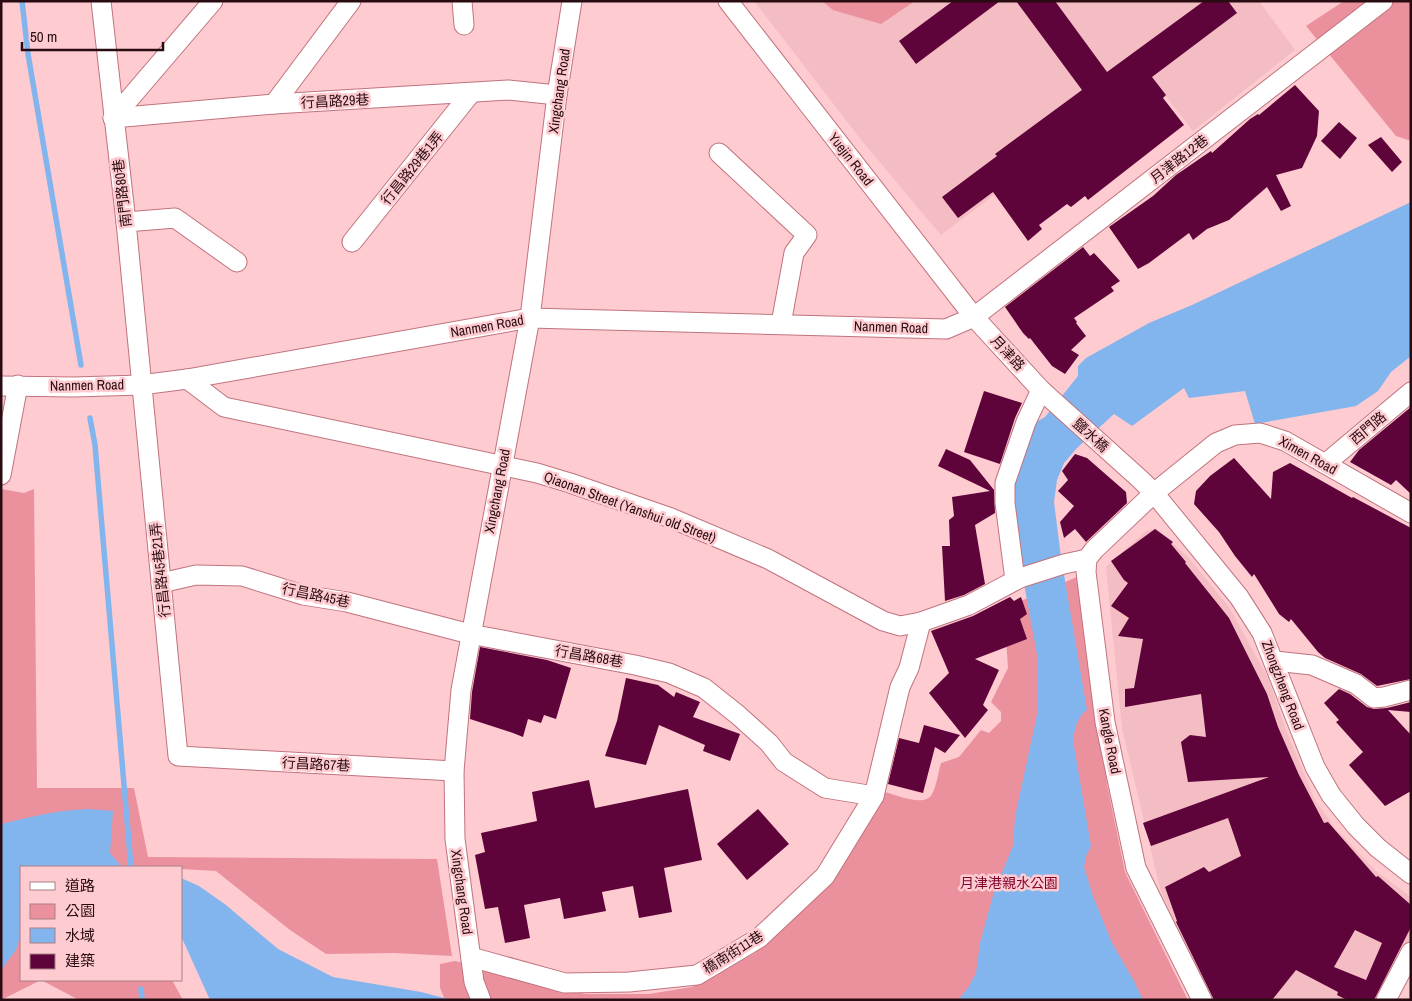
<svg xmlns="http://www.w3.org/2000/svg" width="1412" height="1001" font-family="'Archivo Narrow','Noto Sans TC',sans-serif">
<rect width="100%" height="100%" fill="#fecbd0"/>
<g fill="#f4bcc3">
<path d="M754,1h505l36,49 -102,81 -42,-54 -210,158 -79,-94z"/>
<path d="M1156,528l33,30 40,49 39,71 19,55 28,67 20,28 41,43 35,26v52l-30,51h-169l-12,-22 -40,-89 -38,-161 -16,-161 39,-35z"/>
</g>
<g fill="#ea919d">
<path d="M822,1h93l-34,23 -48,-14z"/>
<path d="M1344,1h67v140l-15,-5 -90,-110z"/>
<path d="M1,489l23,4 10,-4 3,299h97l14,69 289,2 15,97 -57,-3 -69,1 -36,-24 -74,-59 -35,-2v-2l-40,-1 -1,1h-119v113h151l11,20h-104l-38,-20 -40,20z"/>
<path d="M1079,576l28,208 18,88 63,128h-743l-5,-12v-24l15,-3 130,33h64l43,-7 63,-34 84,-82 46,-79c12,3 40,16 47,2 5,-9 6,-21 9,-31l18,-6 22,-27 8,3 12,-12v-9l-10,-10 17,-34 -4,-60z"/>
</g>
<g fill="#82b5ed">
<path d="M1411,202v154l-20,16 -13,19 -22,15 -101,18 -10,-33 -56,7 -5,-10 -52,38 -18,-12 -37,34 -13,15 -7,17 -3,22 7,55 26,153c-10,7 -12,18 -14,30l18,106 -5,10 -2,11 9,29 19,47 22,38 9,19h-185l10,-12 8,-15 4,-30 14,-51 19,-46 2,-29 23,-107v-50l-27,-147 2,-27 11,-40 14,-25 7,-4 33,-41v-10l8,-8 63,-35 43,-18z"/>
<path d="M88,809l25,2 -3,42 12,14h-101v67l-5,16 -15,20v-146c29,-7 57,-14 87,-15z"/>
<path d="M181,878l18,8 27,19 52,44 55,28 88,15 31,8h-242l-29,-64z"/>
</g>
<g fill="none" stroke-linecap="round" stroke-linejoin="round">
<g stroke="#82b5ed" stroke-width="5.5">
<path d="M22,1l6,53 53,311"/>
<path d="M90,418l5,27 36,422"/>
<path d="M141,989l1,11"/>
</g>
</g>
<g fill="#5f033b" fill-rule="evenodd">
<path d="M953,1h47l-84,63 -17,-23z"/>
<path d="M1016,1h39l52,71 97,-71h24l9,12 -85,64 14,18 -3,3 21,27 -96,75 -3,-4 -14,11 -4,-3 -28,21 3,4 -14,12 -35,-49 -35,26 -16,-21 55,-41 -2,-2 87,-64z"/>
<path d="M1295,85l24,26 -2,25 -15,32 -26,7 15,31 -10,5 -14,-24 -38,33 -22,9 -14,11 -4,-7 -40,30 -11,6 -29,-42 44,-31 23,-21 35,-24 1,2 38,-34 8,-5 1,1z"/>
<path d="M1339,122l18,16 -17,21 -19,-18z"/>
<path d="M1381,137l21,25 -10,10 -24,-27z"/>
<path d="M1083,247l7,9 4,-3 26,28 -9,6 3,4 -40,27 3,4 -1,1 10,13 -15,14 8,5 -14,19 -13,-8 -22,-28 -1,1 -6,-6 -18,-26z"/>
<path d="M984,391l38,12 -7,15 -15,46 -36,-12z"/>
<path d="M1411,407v87l-15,-14 -5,5 -41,-23 9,-12z"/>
<path d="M946,449l24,11 24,30 1,23 -20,12 10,59 -21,11 -19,6 -3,-55h8l-1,-26 5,-4 -2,-19 38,-6 -52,-25z"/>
<path d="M1075,454l12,4 39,34 1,11 -41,39 -11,-13 -11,9 -4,-16 14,-16 -16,-15 10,-11 -6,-9z"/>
<path d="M1234,458l37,41 2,-27 17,-9 62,35 1,-1 58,31v151l-34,7 -16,-12 -36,-16 -7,-6 -27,-33 -2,3 -10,-8 -25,-40 -2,3 -17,-21 -16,-24 -25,-28 2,-13 14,-15z"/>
<path d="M1155,529l18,13 -2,2 15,18 -1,1 44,55 38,76 11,33 21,48 25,48 4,-1 48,55 2,-1 33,29v22l-37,73h-27l-10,-5 1,-3 -42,-22 -24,30h-58l-38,-78 1,-1 -12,-34 39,-20 5,5 32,-16 -13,-38 -77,28 -8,-23 126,-46 -81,5 -7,-40 9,-7 16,2 -5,-43 -76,13v-18l9,-1 9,-49 -25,-3 11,-18 -18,-12 17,-23 -4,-3 -13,-19zM1355,930l27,13 -16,37 -32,-13z"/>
<path d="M1010,597l4,4 7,-4 6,17 -7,5 7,20 -52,20 24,11 -16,35 5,5 -23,28 -36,-45 20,-20 -18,-42 42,-15z"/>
<path d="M480,647l67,13 24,8 -15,51 -12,-4 -3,8 -13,-4 -5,18 -10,-4 -43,-14 2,-27z"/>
<path d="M626,678l32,7 16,12 2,-5 24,10 -7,15 47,17 -10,27 -27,-10 2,-6 -46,-20 -13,40 -41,-9 12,-35z"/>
<path d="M1339,689l11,5 17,13 7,2 13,-1 24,-6v10l-23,-2 23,25v56l-26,15 -36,-41 14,-13 -27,-30 3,-2 -15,-17z"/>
<path d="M924,725l36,10 -15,18 -10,-6 -12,46 -35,-9 11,-46 20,5z"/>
<path d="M589,780l6,28 93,-19 14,71 -38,8 8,44 -33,6 -6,-32 -31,6 4,19 -42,8 -4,-21 -36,7 6,33 -25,5 -7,-36 -13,2 -10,-54 10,-3 -4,-19 56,-12 -5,-29z"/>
<path d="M758,809l31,35 -42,36 -30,-36z"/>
</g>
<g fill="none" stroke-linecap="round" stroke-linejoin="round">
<g stroke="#c0737e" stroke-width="21">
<g id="minor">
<path d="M101,1l25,221 52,534 276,15"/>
<path d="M462,1l2,24"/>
<path d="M728,1l246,316 67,73 100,90 13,13 85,104 23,36 53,134 16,28 25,31 22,22 33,26"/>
<path d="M274,104l77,-103"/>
<path d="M113,118l161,-14 234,-14 49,5"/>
<path d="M113,118l100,-117"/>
<path d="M719,153l88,82 -13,18 -13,71"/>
<path d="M126,222l49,-4 62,44"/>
<path d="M352,242l119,-149"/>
<path d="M187,379l37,28 313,66 33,10 101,35 97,41 115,62 17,5 21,-4 48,-17 51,-27 44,-14 23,-5"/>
<path d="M1,386l73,1 67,-2 46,-6 343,-61 416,11 28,-12 409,-316"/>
<path d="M1325,464l86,-72"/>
<path d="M1,475l17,-90"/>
<path d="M1015,580l-10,-77v-20l21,-61 15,-32"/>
<path d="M161,583l35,-8 46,1 61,19 44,7 123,32 165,31 34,8 35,15 34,27 31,28 15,19 41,26 49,8"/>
<path d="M1275,661l37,4 44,19 18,14 10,-1 27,-7"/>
<path d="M471,957l94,26 64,-1 68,-7 62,-37 66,-62 49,-80 26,-109 9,-19 12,-46"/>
<path d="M481,1000l-7,-18 -19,-143 -1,-68 7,-81 69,-372 27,-223 15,-94"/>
<path d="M1202,1000l-66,-132 -31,-146 -19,-150 1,-13 7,-9 60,-57 62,-50 19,-8 25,-2 25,8 126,72"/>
<path d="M1386,1000l25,-48"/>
</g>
</g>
<use href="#minor" stroke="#fff" stroke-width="19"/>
</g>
<g text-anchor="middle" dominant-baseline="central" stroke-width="5" stroke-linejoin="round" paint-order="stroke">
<g font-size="14" fill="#290c11" stroke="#fecbd0">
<text transform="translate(559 91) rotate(-82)">Xingchang Road</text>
<text transform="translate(335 101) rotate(-3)">行昌路29巷</text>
<text transform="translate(851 159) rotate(52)">Yuejin Road</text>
<text transform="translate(1179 159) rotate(-38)">月津路12巷</text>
<text transform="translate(412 168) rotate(-51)">行昌路29巷1弄</text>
<text transform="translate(122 193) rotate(-97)">南門路80巷</text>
<text transform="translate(487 326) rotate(-10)">Nanmen Road</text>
<text transform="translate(891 327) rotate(2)">Nanmen Road</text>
<text transform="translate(1008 353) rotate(47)">月津路</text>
<text transform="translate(87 385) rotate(-1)">Nanmen Road</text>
<text transform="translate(1368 428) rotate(-40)">西門路</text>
<text transform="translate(1091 435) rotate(42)">鹽水橋</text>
<text transform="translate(1308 455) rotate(29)">Ximen Road</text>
<text transform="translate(497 491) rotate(-79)">Xingchang Road</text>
<text transform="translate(630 507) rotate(20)">Qiaonan Street (Yanshui old Street)</text>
<text transform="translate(160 570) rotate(-96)">行昌路45巷21弄</text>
<text transform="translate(316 595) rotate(12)">行昌路45巷</text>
<text transform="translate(589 656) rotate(10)">行昌路68巷</text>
<text transform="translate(1283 685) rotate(69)">Zhongzheng Road</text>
<text transform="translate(1110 741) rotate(79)">Kangle Road</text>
<text transform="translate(316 764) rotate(3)">行昌路67巷</text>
<text transform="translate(462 892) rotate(82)">Xingchang Road</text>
<text transform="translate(733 952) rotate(-32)">橋南街11巷</text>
</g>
<g font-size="14" fill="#7f002d" stroke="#fecbd0">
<text x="1009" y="883">月津港親水公園</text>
</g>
</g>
<rect width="1412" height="1001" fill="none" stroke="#290c11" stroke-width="5"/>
<rect x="20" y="866" width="162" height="115" fill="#fecbd0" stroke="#a97f84"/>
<rect x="30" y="882" width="25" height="8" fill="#ffffff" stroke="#a97f84"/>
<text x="65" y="891" font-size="15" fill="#290c11">道路</text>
<rect x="30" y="904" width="25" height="15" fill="#ea919d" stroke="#a97f84"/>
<text x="65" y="916" font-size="15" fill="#290c11">公園</text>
<rect x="30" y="928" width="25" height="15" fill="#82b5ed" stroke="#a97f84"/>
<text x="65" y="941" font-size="15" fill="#290c11">水域</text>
<rect x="30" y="954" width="25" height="15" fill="#5f033b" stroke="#a97f84"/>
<text x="65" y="966" font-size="15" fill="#290c11">建築</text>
<path d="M22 42v8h141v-8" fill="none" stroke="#290c11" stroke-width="2.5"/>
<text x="30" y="42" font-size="15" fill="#290c11" stroke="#fecbd0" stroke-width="4" paint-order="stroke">50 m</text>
</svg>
